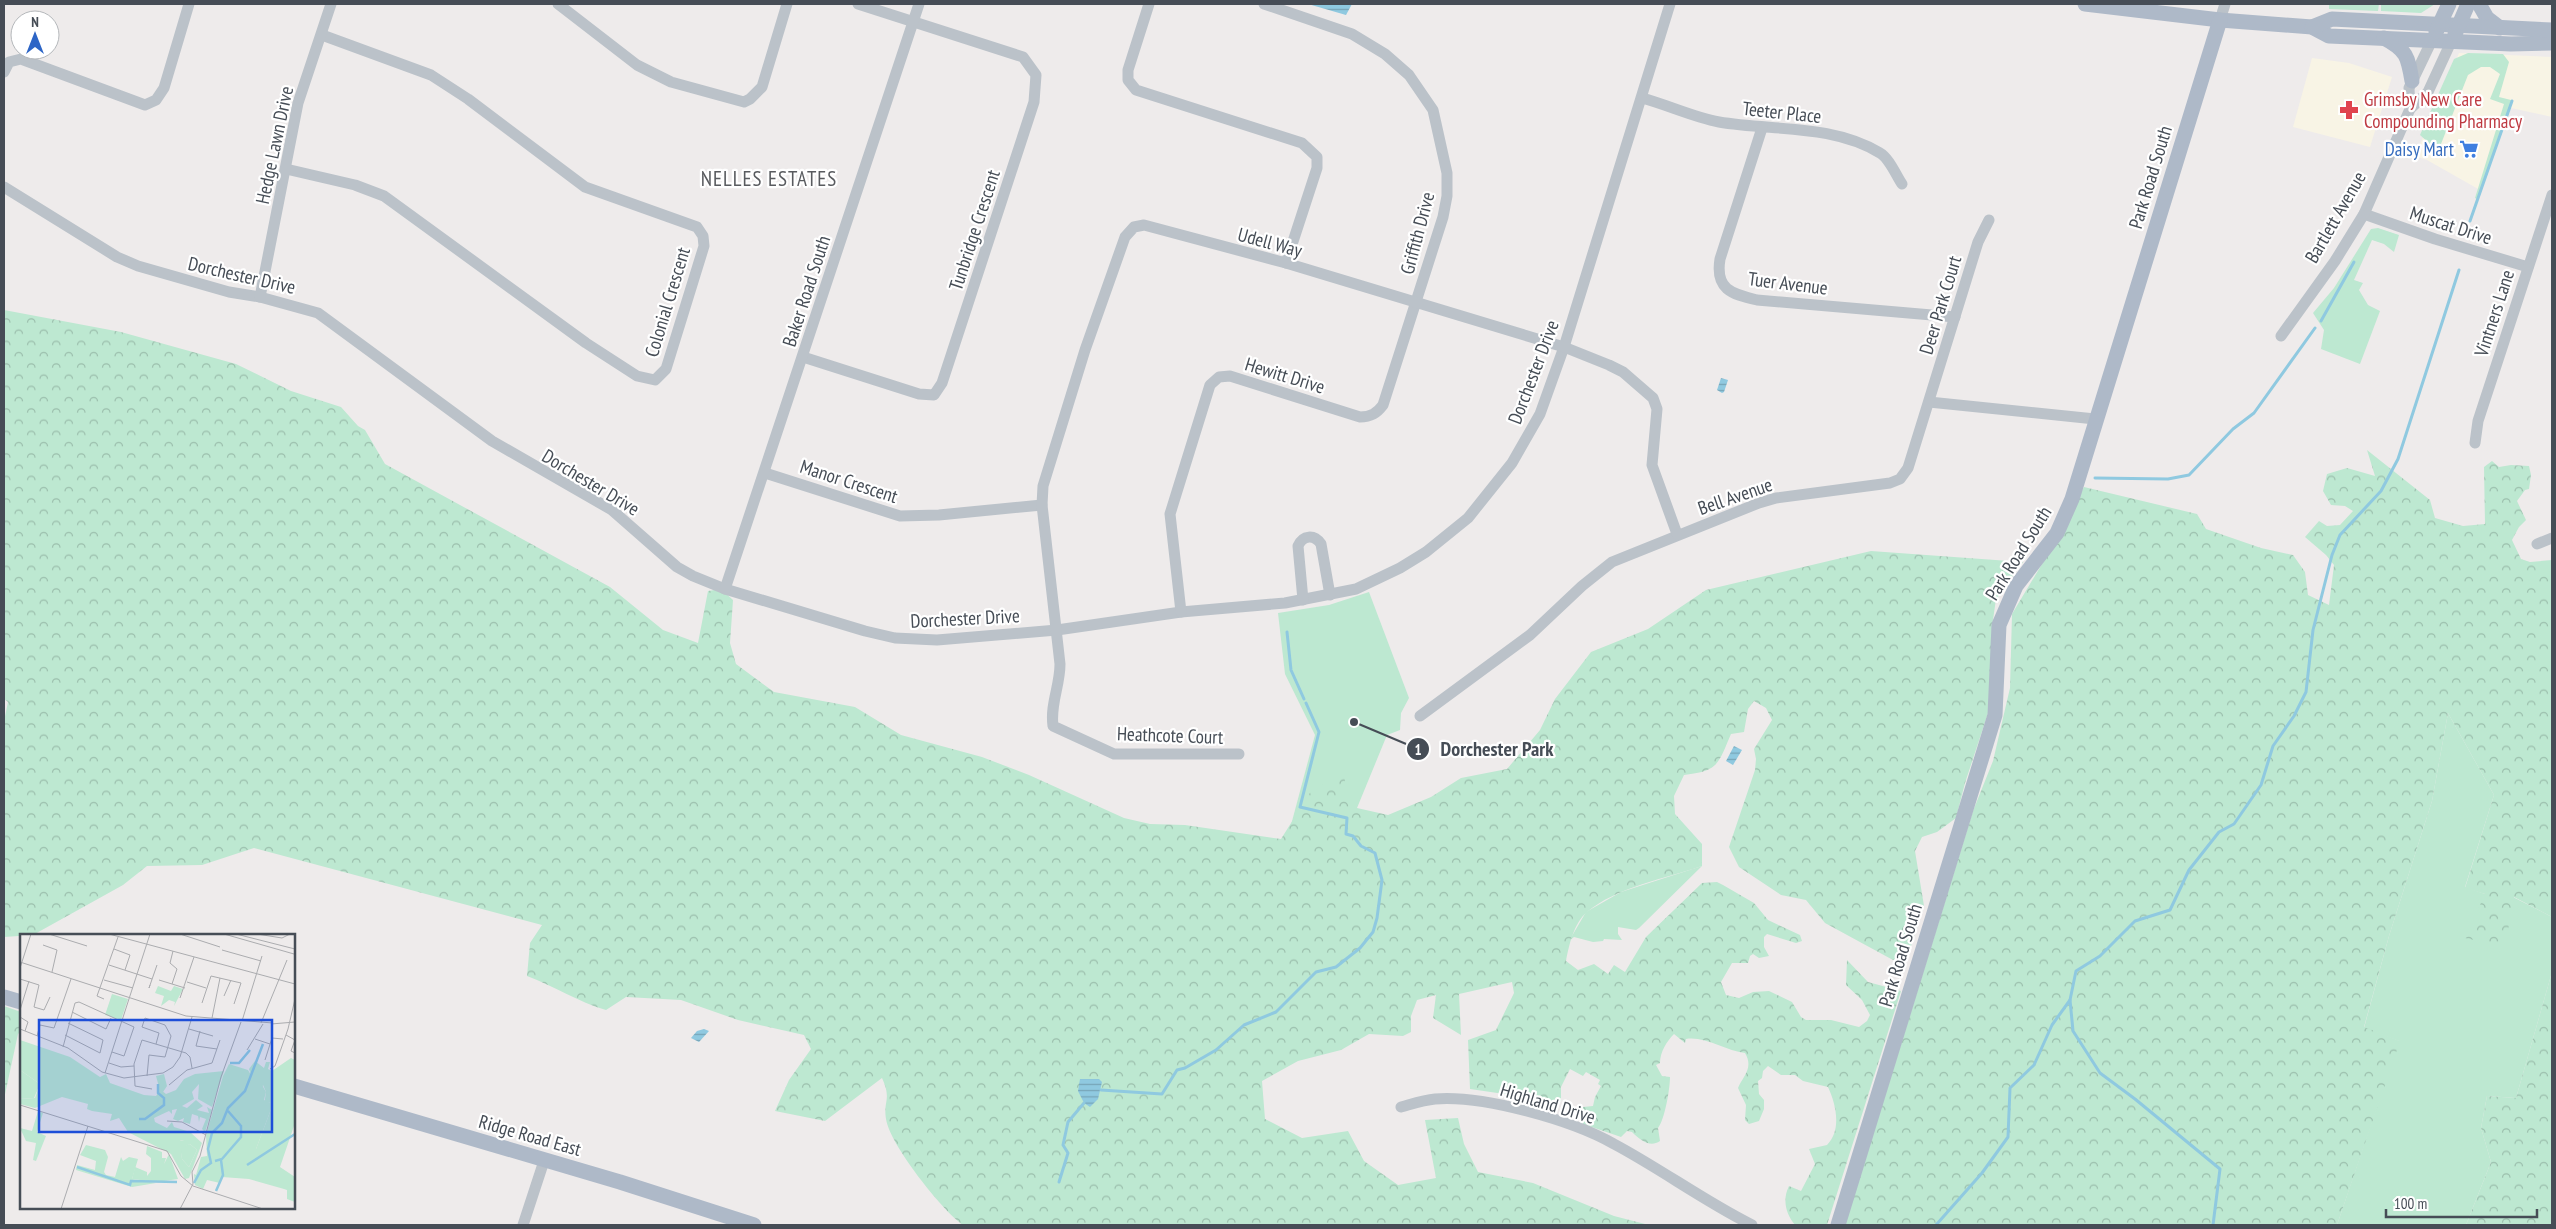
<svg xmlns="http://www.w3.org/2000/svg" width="2556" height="1229" font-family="'PT Sans Narrow',sans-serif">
<defs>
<pattern id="forest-crowns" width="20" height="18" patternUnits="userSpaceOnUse" patternTransform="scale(1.25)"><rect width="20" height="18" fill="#bde8d1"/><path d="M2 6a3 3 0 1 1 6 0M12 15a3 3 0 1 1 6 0" fill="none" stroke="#9bbeac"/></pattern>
<pattern id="water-rules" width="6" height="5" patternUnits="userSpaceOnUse" patternTransform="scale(1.25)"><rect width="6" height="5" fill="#8fc9e0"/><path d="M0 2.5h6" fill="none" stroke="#77a5b8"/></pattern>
</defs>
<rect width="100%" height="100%" fill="#eeebeb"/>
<g fill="#f8f4e5">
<path d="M2459,53l93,4v60l-41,-9 -31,82 -53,-30 -12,-4z"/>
<path d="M2312,58l37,5 43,14 -22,70 -77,-20z"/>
</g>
<g fill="#bde8d1">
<path d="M2329,4h50l-1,7 -49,-2z"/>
<path d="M2381,4h54l-14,9 -40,-2z"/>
<path d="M2468,53l35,1 6,8 -10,35 12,3 -1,8 -33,91 -2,-1 29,-94 -14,-5 10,-25 -10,-7h-9l-13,8 -27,69 8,5 -3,2 -16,-7 -10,-9 34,-76z"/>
<path d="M2378,228l21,7 -5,17 -10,-8 -12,-4 -18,40 9,3 -4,7 9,15 12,6 -20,53 -39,-15 3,-19 -11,-17 21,-25 37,-59z"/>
<path d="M1369,592l40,106 -8,15 -1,17 -13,5 -30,73 -19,17h-47l24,-90 -30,-61 -7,-61 51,-8z"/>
<path d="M2448,713l46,82 -29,92 20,7 28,3 39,20v55l-36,126 -29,-2 -6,32 10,34 -25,63h-129l62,-184 -35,-13 25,-92 43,-135z"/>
<path d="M1702,866l-63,62 -3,2 -18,-3v7l4,6 -18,-1 -1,2 -10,1 -19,-5 -5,4 17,-29 35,-20z"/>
</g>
<g fill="url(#forest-crowns)">
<path d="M4,310l117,22 115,32 55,27 50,16 17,19 7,4 20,34 225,123 53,43 35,13 10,-52 13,-2 12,11 -3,43 6,21 38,28 81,15 46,28 81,22 47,18 95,43 26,6 35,1 96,14 32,-51 12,-4 18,-16 6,40h8l31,7 43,-18 30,-19 46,-9 33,-39 15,-31 36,-47 57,-23 58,-39 165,-39 152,11 -27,37 -4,28 -2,80 -25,76 -9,35 -19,14 -15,5 -7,14 9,55 -16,49 -15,5 -68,-37 -19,-23 -25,-5 -42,-28 -10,-20 26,-77 1,-11 -2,-10 18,-29 -6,-12 -12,-7 -6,8 -4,23 -13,2c-13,30 -12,37 -47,41l-10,21 1,18 27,30v22c-36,12 -87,22 -115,46 -13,11 -18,33 -21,49l12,9 16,-6 14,10 6,-9 11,7 21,-35 56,-54 15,-1 6,3 31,18 14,17 32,15 2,6 -6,2 -29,-9 -3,3v10l5,9 -10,2 -6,-4 -3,2 -2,7h-16l-11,19 5,13 13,3 14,-6 16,-1 23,11 9,15 5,3h25l28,7 8,-6 3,-6 -8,-15 -16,-15 1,-25 21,22 33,9 -74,234h-32c-9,-11 -13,-25 -6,-39l12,5 14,-27 -6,-15 18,-4c15,-15 9,-41 1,-58l-25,-6 -8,-6h-14l-13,-9 -5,5 -1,7 -4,3 1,13 5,6v9l-5,12 -10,3 -4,-4 1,-15 -8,-17c5,-12 16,-20 7,-35 -19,-2 -40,-17 -59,-14l-1,4 -11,-9c-7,7 -14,18 -14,29l-4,2 6,11 8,1c0,11 -5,42 -12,51l2,13c-10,7 -20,-1 -28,-9l-5,-1 -6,6 -41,-14 3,-16 10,-1 2,-9 6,-11 -3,-2 2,-4 -14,-8 -3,4 -13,-7 -9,18v14l-24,2 -6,6 -9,-3 -4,-10 -48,-7 -2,-49 28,-10 18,-37 -2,-11 -53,12 2,41 -28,-17 3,-23 -19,5 -6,16v16l-8,4 -34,-2 -28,16 -43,11 -36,20 3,38 37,19 46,-7 16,30 34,24 38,-7 -11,-58 33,-2 6,26 14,28 55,11 81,33 35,9h-686c-21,-15 -73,-80 -77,-106 -3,-19 6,-19 -4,-41l-57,43 -50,-10 14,-31 22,-31 -7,-14 -66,-15 -57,-20 -55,-3 -20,13c-28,-8 -52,-24 -79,-34l3,-33 12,-18 -288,-77 -52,17 -55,1 -24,19 -90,50 -29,2v-216l4,-19 -4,-3z"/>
<path d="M2367,450l63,50 5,18 28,8 22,-2 -1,-57 8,-6 7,6 12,-2 18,1 2,9 -2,14 -4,1 -8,11 9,19 -7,7 -7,13 9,19 9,3 22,-2v357l-38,-20 -9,50 -40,-9 20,-44 -20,-6 29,-93 -46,-82 -16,88 -43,135 -25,91 36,14 -63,184h-492l128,-414 20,-50 17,-73 2,-74 33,-55 39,-72 113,27 9,15 55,19 32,7 12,17 3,23 21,10 5,-40 -8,-10 -21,-18 14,-16 8,5 13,-1 13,-14 -8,-5 -14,-1 -8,-14 4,-17 20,-6 28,8z"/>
<path d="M2552,972v253h-86l25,-63 -10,-34 6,-32 29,2z"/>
<path d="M4,1006l17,6v19l-3,3 -14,65z"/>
</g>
<g fill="url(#water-rules)">
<path d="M1308,4h44l-6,11z"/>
<path d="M1721,378l7,2 -4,12 -2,1 -5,-3z"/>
<path d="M1734,746l8,4 -9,15 -7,-4z"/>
<path d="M704,1029l5,2 -10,11 -8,-4 6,-7z"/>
<path d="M1080,1079h19l3,3 -4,17 -8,8 -6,-4 -6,-12z"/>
</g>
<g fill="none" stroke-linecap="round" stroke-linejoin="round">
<g stroke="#8fc9e0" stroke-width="3">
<path d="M2470,221l42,-120"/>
<path d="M2321,321l33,-59"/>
<path d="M2095,478l73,1 21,-4 44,-46 21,-16 61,-85"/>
<path d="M1287,632l4,38 13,29"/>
<path d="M2070,1000l3,31 27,42 35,26 85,70 -7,56"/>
<path d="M1101,1090l61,4 15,-24 8,-2 31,-18 28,-25 32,-13 40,-40 20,-5 24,-19 13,-16 4,-14 5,-38 -7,-27 -14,-7 -8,-10 -7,-2 1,-16 -47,-11 19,-75 -13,-29"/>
<path d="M1059,1182l9,-29 -5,-8 5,-23 16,-19"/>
<path d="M1936,1225l46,-52 26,-36 2,-49 24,-23 18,-40 18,-25 6,-29 24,-15 35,-35 35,-11 19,-40 30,-38 15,-8 27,-39 12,-39 21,-30 12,-24 7,-62 19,-75 8,-20 41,-44 17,-32 61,-189"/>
</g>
<g stroke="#bbc2c9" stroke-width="11">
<path d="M558,4l79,61 34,17 73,20 6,-3 12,-12 25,-83"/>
<path d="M1149,4l-21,66v10l8,10 166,53 15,14v11l-31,95"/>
<path d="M2220,20l5,-16"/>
<path d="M4,72l5,-10 12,-3 124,46 11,-5 8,-12 25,-84"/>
<path d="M1642,98c26,7 51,19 77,24 53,9 113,2 161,31 9,5 16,22 22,31"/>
<path d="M2410,109l-1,-21 23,-48"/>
<path d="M1762,128l-42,131c-5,30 11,35 37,41l198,17"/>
<path d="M286,169l69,16 29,11 202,147 51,33 18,4 11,-11 38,-123 -1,-10 -6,-9 -112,-40 -117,-88 -37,-24 -109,-40"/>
<path d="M4,187l113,70 21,9 91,26 31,5 58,16 174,128 120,69 65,57 16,9 32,13 140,42 30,7 42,2 120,-10 124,-18 104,-9 71,-14 44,-21 26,-16 42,-34 44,-55 28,-49 24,-67 106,-343"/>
<path d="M2364,214l71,25 93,28"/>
<path d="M260,297l38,-194 33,-99"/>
<path d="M2281,336l54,-75 29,-47 46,-105 18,-17 23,-50"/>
<path d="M803,357l116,37 15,1 8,-12 92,-281 2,-27 -13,-18 -165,-53"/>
<path d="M1929,402l166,17"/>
<path d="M2475,443l3,-22 74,-226"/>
<path d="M765,473l135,43 39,-1 103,-10"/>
<path d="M2537,544l15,-6"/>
<path d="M725,589l194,-585"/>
<path d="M1303,600l-5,-54c5,-11 16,-12 23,-2l9,51"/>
<path d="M1181,612l-11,-98 40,-129 9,-8 11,-1 130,41c11,0 17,-4 23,-12l60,-188 4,-21v-23l-14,-63 -24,-35 -24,-21 -33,-20 -88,-30"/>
<path d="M1420,716l110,-81 52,-49 30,-24 147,-59 17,-5 114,-15 10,-4 8,-11 70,-226 11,-22"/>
<path d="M1239,754h-125l-61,-28c-3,-22 7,-40 7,-62l-18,-159 1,-19 42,-136 40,-113 9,-10 10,-2 142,38 278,84 45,18 14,7 30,26 4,11 -5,56 25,69"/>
<path d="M1401,1107c11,-3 23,-7 34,-8 48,-4 137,21 179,45 47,25 90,57 138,81"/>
<path d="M523,1225l21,-64"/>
</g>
<g stroke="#aeb9c8" stroke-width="15">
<path d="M2085,4l135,16 92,7 17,9 182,8 41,-1"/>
<path d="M2479,4l8,14 13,10"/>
<path d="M2312,27l20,-8 220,11"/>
<path d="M2436,32l13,-28"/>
<path d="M2455,34l13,-30"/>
<path d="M2384,38c23,12 24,19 28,43"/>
<path d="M4,997l17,5"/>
<path d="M294,1086l326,96 134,43"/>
<path d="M1838,1225l157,-510 4,-90 17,-39 41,-53 15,-34 148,-479"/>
</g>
</g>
<defs>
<g id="pharmacy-bare" transform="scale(1.5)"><path d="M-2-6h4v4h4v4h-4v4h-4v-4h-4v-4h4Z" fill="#e0444e" stroke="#fff" stroke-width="2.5" paint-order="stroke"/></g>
<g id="supermarket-bare" transform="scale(1.5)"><path d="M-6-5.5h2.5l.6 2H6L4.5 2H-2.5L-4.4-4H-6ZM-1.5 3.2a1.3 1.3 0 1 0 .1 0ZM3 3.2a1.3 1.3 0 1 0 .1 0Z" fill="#3f7fe0" stroke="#fff" stroke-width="2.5" paint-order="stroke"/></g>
</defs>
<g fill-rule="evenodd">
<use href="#pharmacy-bare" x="2349" y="110"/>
<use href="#supermarket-bare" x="2469" y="149"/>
</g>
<g text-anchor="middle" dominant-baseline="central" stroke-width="4.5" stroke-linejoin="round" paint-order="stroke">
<g font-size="19" fill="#be3a42" stroke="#fff" text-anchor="start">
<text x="2364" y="99">Grimsby New Care<tspan x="2364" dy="22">Compounding Pharmacy</tspan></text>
</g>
<g font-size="19" fill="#464d56" stroke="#fff">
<text transform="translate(1782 112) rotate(6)">Teeter Place</text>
<text transform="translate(274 145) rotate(-78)">Hedge Lawn Drive</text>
<text transform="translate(2150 177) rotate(-73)">Park Road South</text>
<text transform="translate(2335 217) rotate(-60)">Bartlett Avenue</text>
<text transform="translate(2451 225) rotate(18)">Muscat Drive</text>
<text transform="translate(974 230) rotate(-72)">Tunbridge Crescent</text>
<text transform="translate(1417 233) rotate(-75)">Griffith Drive</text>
<text transform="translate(1270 242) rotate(15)">Udell Way</text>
<text transform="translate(242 275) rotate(13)">Dorchester Drive</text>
<text transform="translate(1788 283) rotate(7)">Tuer Avenue</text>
<text transform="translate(806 291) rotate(-72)">Baker Road South</text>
<text transform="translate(667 302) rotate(-73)">Colonial Crescent</text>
<text transform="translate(1940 305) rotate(-73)">Deer Park Court</text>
<text transform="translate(2494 313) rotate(-72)">Vintners Lane</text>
<text transform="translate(1533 372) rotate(-69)">Dorchester Drive</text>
<text transform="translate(1285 375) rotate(17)">Hewitt Drive</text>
<text transform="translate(849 481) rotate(18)">Manor Crescent</text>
<text transform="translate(591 482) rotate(31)">Dorchester Drive</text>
<text transform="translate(1735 496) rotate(-19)">Bell Avenue</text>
<text transform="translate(2018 553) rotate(-58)">Park Road South</text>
<text transform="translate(965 618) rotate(-3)">Dorchester Drive</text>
<text transform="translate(1170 735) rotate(2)">Heathcote Court</text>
<text transform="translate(1900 955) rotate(-73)">Park Road South</text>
<text transform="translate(1548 1103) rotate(17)">Highland Drive</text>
<text transform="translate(530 1135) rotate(16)">Ridge Road East</text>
</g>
<g font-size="19" fill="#366cbe" stroke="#fff" text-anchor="end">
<text x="2454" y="149">Daisy Mart</text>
</g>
<g font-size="21" letter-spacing="1" fill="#595b5f" stroke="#fff">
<text x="769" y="178">NELLES ESTATES</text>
</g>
</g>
<g transform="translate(20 934)">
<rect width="275" height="275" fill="#eeebeb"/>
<path d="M138,52l13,5 3,-5 9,3 -9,17 1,-4 -6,-2 -8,6 3,-10 -9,-3zM92,60l16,5 -7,21 -16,-5zM0,136l20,14 -6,14 -14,1zM144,140l3,12 -6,9h-4l2,-8 -3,-11zM242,151l4,7 -2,8 9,4 -17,45h-8zM159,206l5,1v5l6,-2 7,6 -8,17 -7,-8zM127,212l15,6v6h4l-2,6 5,-10 9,25 -21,3 -25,-3 3,-12 12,5v4l4,-5v-13l-5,-4z" fill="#bde8d1"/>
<path d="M0,106l50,17 30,20 6,-3 4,9 34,12 12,1 5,-6 5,4 10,-4 8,-11 11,-5 29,-3 -12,36 -14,-8 1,-15 -7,8 2,7 -12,7 5,2 9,-8 7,6 -6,4 12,3 -2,-6 5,3 -7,22 -3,-3 4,-10 -6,-2 -1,5 -1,-6 -6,-2 -2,10 -7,-2 1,-4 -6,3 -5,-2 4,-10 -5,1v4l-3,-3 -15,7 1,4 12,6 5,-6 2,5 16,5 12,11 -13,35 -4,1 -14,-25 -43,-22 -9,-14 -9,3 2,-7 -20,-3 -5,-2 1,-5 -26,-7 -27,11 -15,-4v-5l15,-1 5,-14 -20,-14zM160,206l4,1v6l6,-3 7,6 -8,17 -7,-8zM271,124l4,2v63l-15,44 15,10v25l-8,-3v-9l-3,-1 -35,-10 -27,-2 -2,6 -13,-3 -4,9 -8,-4 -1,-11 2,1 5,-18 6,-1 -1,-21 17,-59 6,-12 19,6 3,5 -2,-6 6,-8 9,7 2,-6h4l-2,7 4,2zM243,151l3,7 -2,13 3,1 1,-4 5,2 -17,45h-7zM18,177l5,2 -6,19 9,4 -10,25 -3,-1 3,-17 -10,-2 -6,-13 12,3zM66,211l19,5 3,7 -4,15 2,3 9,2 6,-20 2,4 6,-4 9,2 -6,20 24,4 -24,4 -56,-17 1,-5 18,5 1,-9 -16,-6z" fill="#bde8d1" fill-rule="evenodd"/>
<path fill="none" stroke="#8fc9e0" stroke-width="2.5" d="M210,129h9l11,-13M119,185h6l19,-14v-7l-6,-5v-9M195,227l7,-2 19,-22v-11l-13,-15M227,231l48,-31M57,233l53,18 1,-4 46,1M174,249l7,-13 10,-7 -3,-14 4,-16 10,-10 6,-15 17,-17 18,-47M196,257l7,-16 -2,-15"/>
<path fill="none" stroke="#abacaf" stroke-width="1" d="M29,0l38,12M89,0l186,50M160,0l40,13M204,0l70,20M216,0l59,15M237,0l25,4 8,-4M23,11l14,5 -5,22M94,15l16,6 -5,15M202,16l39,11M0,28l166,54 87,7M89,31l43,14M0,34l11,-34M0,45l19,6 -5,22 10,3 6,-13M84,46l29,8M139,46l26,8M167,48l19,6M152,50l5,-15 -7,-6 3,-12M130,51l-1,3 8,-23M204,62l7,-16M160,64l14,-41M84,65l-7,-3 21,-59M182,69l9,-27 30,7 -7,21M0,76l9,-29M52,78l34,17 5,-11M0,83l8,5 -3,9M192,84l8,-40M222,87l20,-65M241,89l26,-63M251,90l24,-2M0,95l48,19 34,24 22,6 39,-5 10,-6 7,-10 12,-40M169,95l24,7M180,97l-4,15 21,3M45,101l35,18 3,-13 -35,-17M266,101l9,5 -4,11 4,2M17,102l3,-11 14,3 17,-49M235,105l15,5M43,113l12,-44 4,-1 55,25 -10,29 -12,-4M227,116l16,-26M245,126l7,-22 11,1M89,129l12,4 13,-1M250,135l5,-3 13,-37 7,-30M85,139l45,-139M127,142l2,-21 16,2 6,-21 -6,-11 -20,-7 -3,9 17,6 -3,11M149,151l18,-15 25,-7 8,-23M132,155l-17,-3 -1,-22 8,-24 44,13 4,4 2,11M0,171l147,46 14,25 12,10 70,23M147,187l15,1 24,13M41,275l27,-83M160,275l13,-25 -1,-12 8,-16 21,-79 20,-55"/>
<path fill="#1d4ed8" fill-opacity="0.15" stroke="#1d4ed8" stroke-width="2.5" d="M19,86h233v112h-233z"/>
<rect width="275" height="275" fill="none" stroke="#464d56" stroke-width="2.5"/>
</g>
<path fill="none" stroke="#464d56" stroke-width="2" d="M1354 722L1418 749"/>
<g fill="#464d56" stroke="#fff" stroke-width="2">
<circle cx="1354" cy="722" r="5"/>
<circle cx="1418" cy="749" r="12"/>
</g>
<g font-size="15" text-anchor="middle" font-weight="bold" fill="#fff">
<text x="1418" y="755">1</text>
</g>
<g font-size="20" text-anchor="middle" font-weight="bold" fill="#464d56" stroke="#fff" stroke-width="4.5" stroke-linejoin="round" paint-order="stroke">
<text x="1497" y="756">Dorchester Park</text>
</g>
<rect width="2556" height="1229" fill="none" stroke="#464d56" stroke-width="10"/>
<g transform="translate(35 35)"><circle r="24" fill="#ffffff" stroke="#b5b8bb"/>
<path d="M0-4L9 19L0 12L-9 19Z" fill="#2d65c6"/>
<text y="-8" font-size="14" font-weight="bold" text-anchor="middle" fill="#464d56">N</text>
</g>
<path d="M2386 1209v8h151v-8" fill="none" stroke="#464d56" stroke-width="2.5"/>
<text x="2394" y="1209" font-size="15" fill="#464d56" stroke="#ffffff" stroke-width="4" paint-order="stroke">100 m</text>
</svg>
